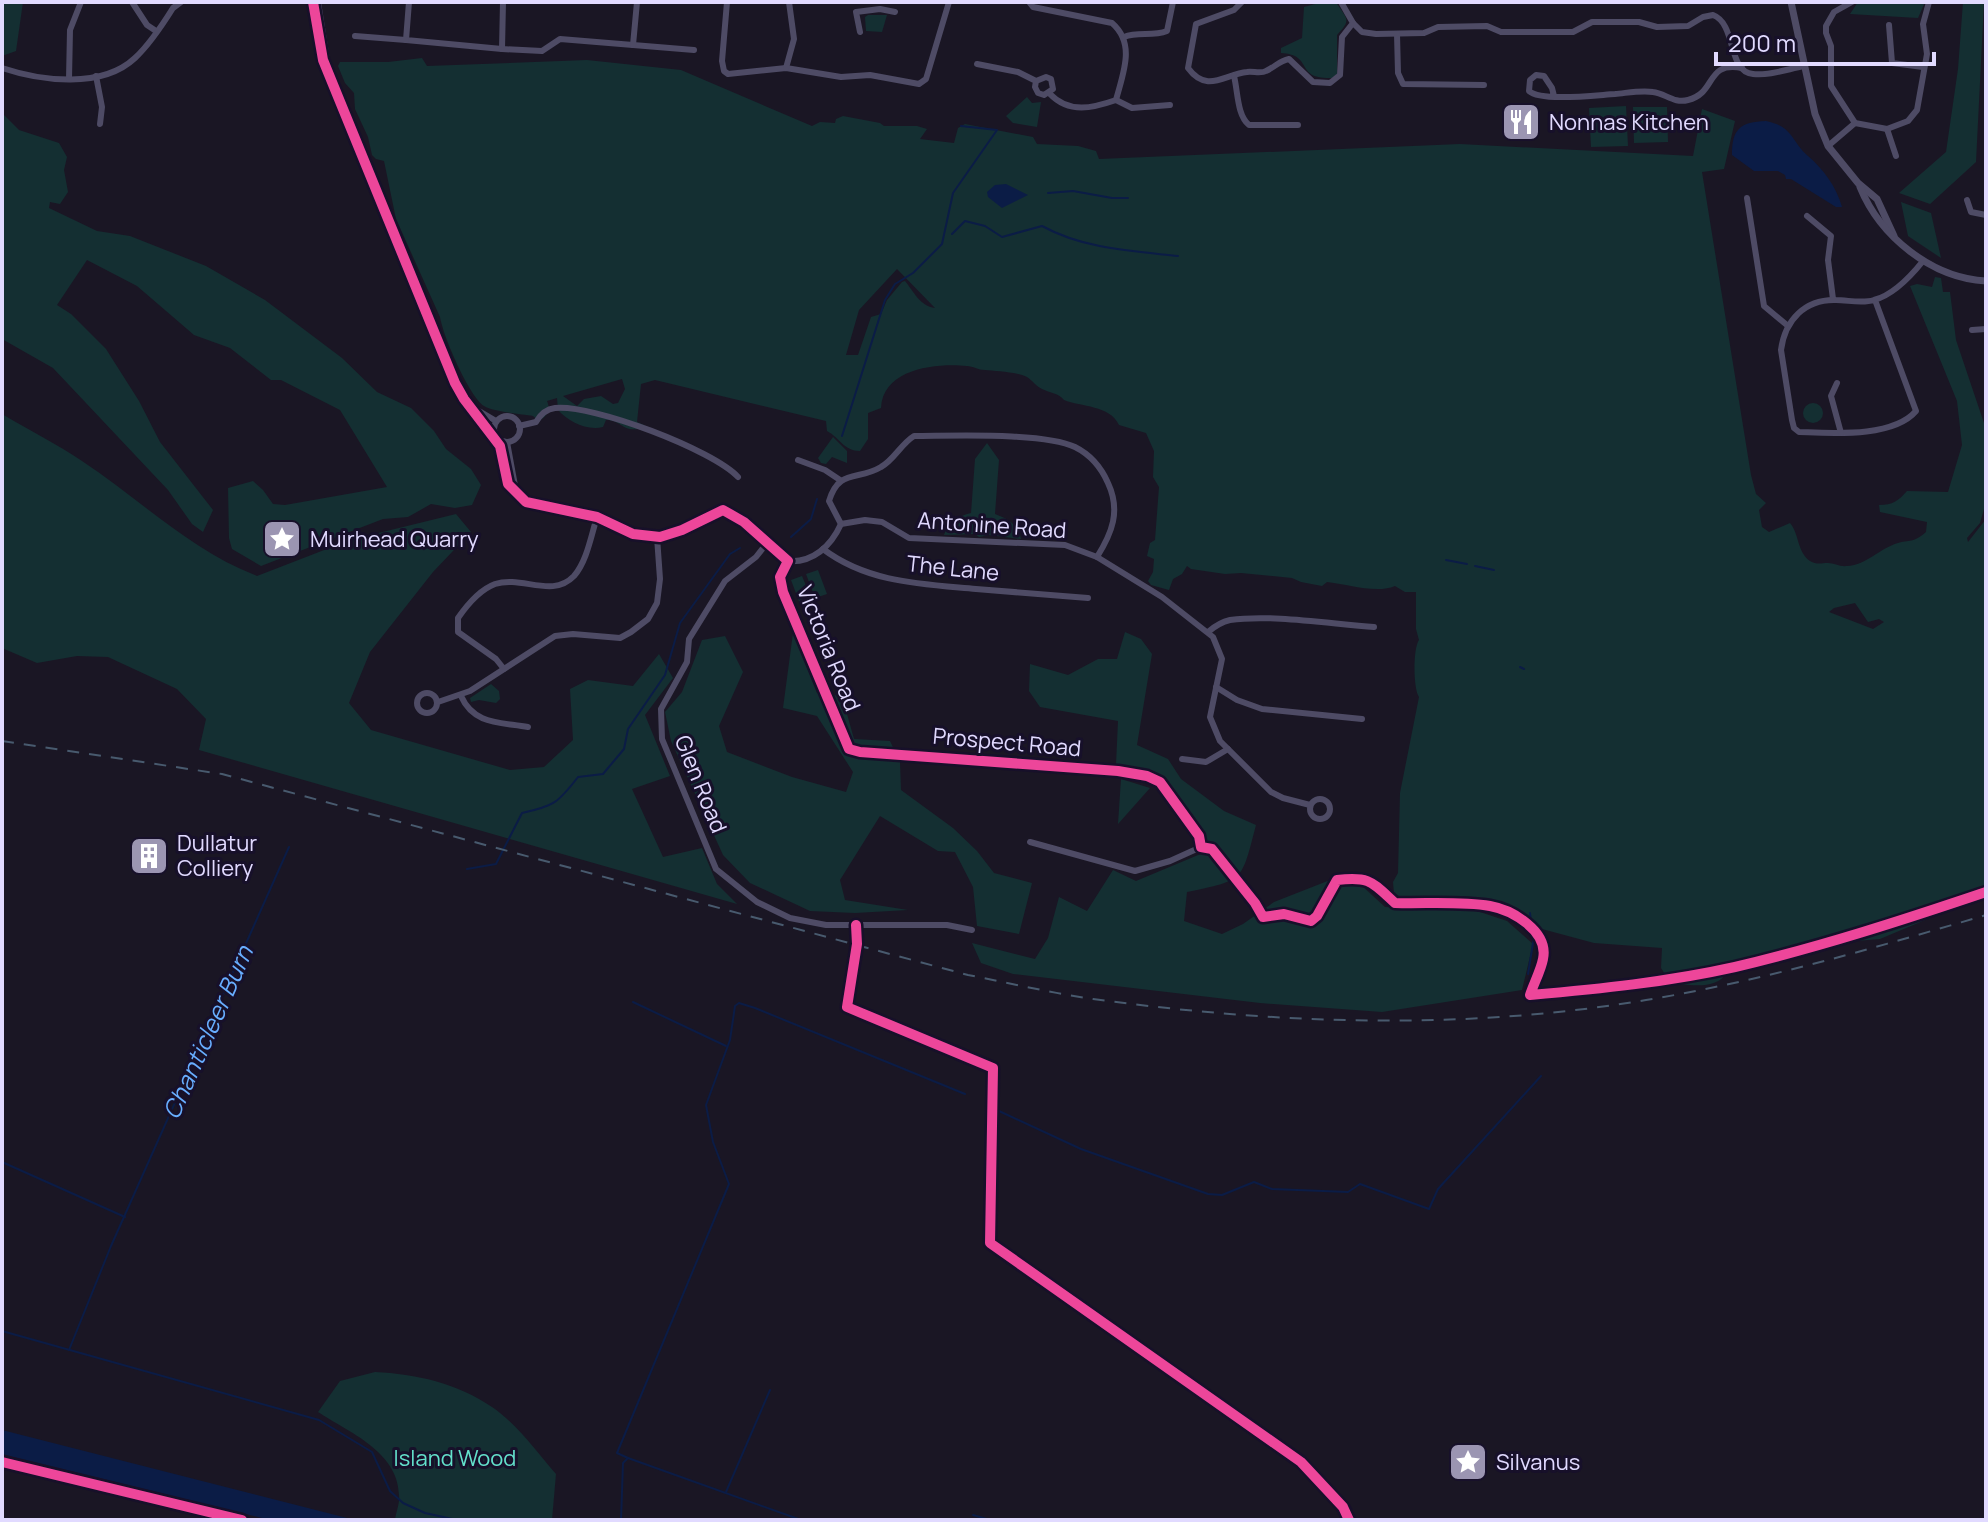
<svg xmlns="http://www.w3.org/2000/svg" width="1988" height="1522" font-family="Manrope,sans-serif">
<rect width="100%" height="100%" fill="#1a1624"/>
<g fill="#142f32" fill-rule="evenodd">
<path d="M2,2h21l-7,49 -14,5z"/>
<path d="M1323,2l14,2c11,16 14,16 0,31v39l-5,4c-39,1 -17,-23 -51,-25v-5l21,-10 2,-31z"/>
<path d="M1858,2h67l-7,16 -68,-4z"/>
<path d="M1963,2h21l-8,160 -46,42 -31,-11 47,-41 12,-83z"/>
<path d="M868,15h19l-5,17 -16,-1 -1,-14z"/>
<path d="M422,58l5,8 160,-6 94,10 131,56 8,-4 15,1 1,-4 7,-3 37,7 4,3h33l10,3 -7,10 34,4 4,-15 7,-4 68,13 4,7 41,2 18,5 3,8 361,-15 233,12 9,-47 33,12 -11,48 -22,3 49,303 5,19 10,9 -7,7 3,17 7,5 21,-9c9,10 7,29 20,38 7,4 11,2 18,2 6,0 12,4 19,3 20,-1 33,-18 51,-23 15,-4 15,0 28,-11l1,-10 -47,-10 -1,-7c14,0 19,-4 28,-14l41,1 14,-47 -5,-44 -47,-115 7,-2 15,3 3,-10 6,1 2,14h7l6,48 30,89v73l-6,21 -13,15 1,4 18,-23v380l-49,16 -57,24 -71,6 -81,22c-4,24 -40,19 -58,15l-9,-14 1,-20 -68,-5 -52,-14 -15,-13 -35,-13 -85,-3 -13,-6 -1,-12 5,-9 2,-80 19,-96c-6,-9 -6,-49 0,-57l-3,-11v-37h-11l-10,-6c-18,8 -49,-2 -68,-4l-5,4 -21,-4 -9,-4 -51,-5 -16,1 -34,-5 -4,-3 -5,8 -9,5 -4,11 -18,-5 -3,-4 5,-9 1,-13 -7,-3 3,-13 5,-3 4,-53 -6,-10 1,-26 -8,-18 -27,-8c-9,-20 -38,-18 -55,-25 -5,-7 -14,-7 -22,-11 -6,-3 -9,-8 -15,-12 -9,-5 -32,-6 -42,-7 -7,0 -12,-4 -18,-4 -30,-3 -84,2 -86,42l-13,5v26l-8,12c-16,0 -20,-13 -33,-20l-1,-10 -171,-41 -14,4 -4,38 7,3 1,2c-22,8 -22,-7 -39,-7l-3,7c-17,4 -35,-6 -45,-17l-1,-12 -10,3c4,9 0,15 -8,20l-6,-5c-12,-2 -39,-4 -49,-10 -15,-10 -41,-70 -44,-89l-44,-98 -12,-58 -8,-2 -4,-4 -4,-18 -13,-28 -1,-16 -9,-10 -7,-17 2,-4h48zM897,269l38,39c-15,-2 -21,-16 -30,-27l-3,1 -15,18 -6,14 -10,3 -13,38h-12l13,-45zM622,379l3,10 -7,14 -5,1 -12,-8 -17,3 -7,7 -14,-10zM1855,603l13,19 11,-3 5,3 -11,7 -44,-17 5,-4z"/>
<path d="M1027,97l5,6 9,-1 -4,25 -24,-4 -7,-7z"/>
<path d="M1626,106l2,40 -37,1 -2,-39z"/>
<path d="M1633,107h34l1,35 -34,1z"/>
<path d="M2,113l17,17 40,13 8,14 -3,13 4,22 -8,12 -10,-2 -1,6 48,23 33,5 76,30 59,34 77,58 35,34 34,16 23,23 12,18 25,20 10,16 -9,20 -17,3 -24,-4 -23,13 -25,2 -122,47 -29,-17 -3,-11 -1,-50 25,-7 10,9 10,14 12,1 102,-18 -47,-77 -59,-30h-10l-41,-32 -36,-13 -57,-49 -50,-26 -30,45 14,9 35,35 33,52 21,41 53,68 -10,22 -11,-8 -24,-34 -115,-122 -51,-29z"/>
<path d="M1901,202l30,11 10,45 -33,-22z"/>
<circle cx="1813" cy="413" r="10"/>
<path d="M2,414c27,16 55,30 80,47 59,39 108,89 175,115l93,-36 106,-26 15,18 -38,40 -63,80 -21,51 22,27 139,40 34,-3 29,-27 -3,-51 18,-9 45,6 26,-32 14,24 -28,37 25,61 -38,13 31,68 39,-9 15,36 20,20 -538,-154 7,-31 -29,-30 -69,-32 -31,-1 -40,7 -35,-15z"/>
<path d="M833,437l14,14v12l-15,-6 -6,7 -5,-1 -3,-5z"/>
<path d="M987,443l12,17 -4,54c13,5 23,10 26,25l-32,-4 -10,2 -4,-3 -31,1c4,-13 14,-19 27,-22l4,-54z"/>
<path d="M818,570l9,24 -12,4 -9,-24z"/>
<path d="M802,576l10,24 -12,4 -9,-24z"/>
<path d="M1125,632l16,7 11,15 -15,91 31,14 13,20 43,32 32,14c-15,57 -11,55 -69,67l-3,29 38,13 21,-10 31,-22 74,-29 37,34 92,4 30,10 26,23 -11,46 -140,22 -122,-9 -247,-29 -32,-11 -9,-20 63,16 13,-21 11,-41 28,14 26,-41 23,11 67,-28 8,-7 -48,-67 -47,-14 2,-44 -78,-14 -11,-16 1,-27 38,11 30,-16h19z"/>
<path d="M793,633l24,60 25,3 12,43 36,2 10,21 1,28 52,38 24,23 17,22 38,10 -13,51 -42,-8 -4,-39 -18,-35 -17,-1 -58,-35 -40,64 5,20 63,10 -53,3 -45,-2 -60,-28 -27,-28 -52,-114 -6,-29 17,-20 20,-52 23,-4 18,36 -24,54 8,26 65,25 54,15 7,-20 -36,-56 -34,-8z"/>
<path d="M491,684l8,7 1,8 -4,4 -17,-3 -8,2 -1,-4z"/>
<path d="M1121,779l29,9 -32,36z"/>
<path d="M375,1372c41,2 82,11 117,35 25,17 44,44 64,67l-4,46h-157c1,-8 5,-17 4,-25 -1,-44 -51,-63 -81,-83l22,-31z"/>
</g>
<g fill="#0b1c46">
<path d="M1766,121c28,6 24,19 42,35 16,14 28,30 34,51h-6l-45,-28h-5l-1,-4 -7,-4h-24l-22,-16c0,-26 8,-33 34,-34z"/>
<path d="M1006,184l22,11 -26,13 -14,-11 -1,-5 8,-7z"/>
<path d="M2,1430l353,90h-85l-268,-66z"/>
</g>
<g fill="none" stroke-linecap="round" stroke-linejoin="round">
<g stroke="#0b1c46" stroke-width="2">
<path d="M1048,193l25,-2 39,7h16"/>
<path d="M952,234l13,-13 20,5 17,11 40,-11c42,23 90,25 136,30"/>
<path d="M842,436l43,-136 10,-16 18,-11 29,-29 11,-51 44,-63 -36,-4"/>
<path d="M791,537l20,-18 6,-20"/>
<path d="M1446,560l21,4"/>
<path d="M1475,566l19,4"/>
<path d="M1520,667l4,2"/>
<path d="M467,869l29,-5 26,-51c32,-7 36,-10 56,-36l25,-3 21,-25 4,-20 37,-54 15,-52 50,-69 10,-6"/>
<path d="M1530,913l1,8"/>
<path d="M1528,974l6,-37"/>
<path d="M633,1002l93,44"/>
<path d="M999,1111l82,38 127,45 14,1 32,-13 18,7 76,3 12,-8 69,25 9,-20 103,-113"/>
<path d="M2,1162l123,55"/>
<path d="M2,1331l317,89 53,32 18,39 13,12 22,10 32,7"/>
<path d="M69,1350l42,-104 178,-399"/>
<path d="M628,1458l-11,-5 112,-269 -16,-42 -7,-37 24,-65 5,-34 4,-3 16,5 210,86"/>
<path d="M726,1492l44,-102"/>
<path d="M973,1515l17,5"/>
<path d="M2,1519l5,1"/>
<path d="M621,1520l2,-57 5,-5 173,62"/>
</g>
<g stroke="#4e4b65" stroke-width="6">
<path d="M132,2l15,23 9,6"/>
<path d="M318,2l9,58 130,319 17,29 22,13"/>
<path d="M409,2l-3,38 96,9"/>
<path d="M503,2l-1,47 40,2 18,-12 134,11"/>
<path d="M727,2l-5,59 2,10 4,3 58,-6 55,9 29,-2 49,9 7,-5 23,-77"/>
<path d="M1029,2l4,5 79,16c24,21 11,50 4,77"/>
<path d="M1242,2l-8,8 -38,14 -8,44c19,26 37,6 59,4 6,-1 14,2 19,-1 9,-4 13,-10 23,-12l24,23 17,1 10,-8 2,-38 11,-14 -12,-21"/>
<path d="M1852,2l-18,10 -8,14v7l5,13v40l24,37 32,6 21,-8 9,-11 10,-56 -4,-30 6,-22"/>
<path d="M1353,23l9,9 14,2 48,-1 14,-6 49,-1 14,6h72l19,-10h47l18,5 31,-1 15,-9 10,-2c24,9 14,57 40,59 16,2 35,-5 51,-8"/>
<path d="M1889,25l3,38 31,4"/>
<path d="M860,32l-4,-20 24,-3 15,3"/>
<path d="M1397,34l1,39 5,11 81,1"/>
<path d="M355,36l51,4"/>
<path d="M1124,37c14,-6 28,0 43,-6l6,-29"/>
<path d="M633,45l4,-43"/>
<path d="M977,64l41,8 18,9 10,-4 5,2 2,10 -9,6 -6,-2 -3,-6 1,-6"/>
<path d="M2,68c39,13 100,21 133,-10 14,-13 28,-34 38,-50l8,-6"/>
<path d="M786,68l8,-29 -5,-37"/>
<path d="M96,76l6,31 -2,17"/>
<path d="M1234,76c4,16 3,39 15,49h49"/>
<path d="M69,79l1,-49 11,-28"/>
<path d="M1050,94c19,20 43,14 66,6"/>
<path d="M1554,96l-2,-8 -8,-12 -8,-1 -6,5 -1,11c12,11 68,4 86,3 12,-1 26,-4 38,-2 12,1 21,12 35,8 29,-7 17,-39 54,-32"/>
<path d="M1116,100l16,8 38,-3"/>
<path d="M1887,129l9,27"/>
<path d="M1828,146l27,-23"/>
<path d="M1747,198l17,108 24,20"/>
<path d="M1967,200l4,12 15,3"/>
<path d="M1807,216l24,20 -3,24 5,39"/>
<path d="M1875,300l41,111c-23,27 -85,22 -117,21l-5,-4 -2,-8 -11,-70c4,-30 24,-51 55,-50 12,0 26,4 38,0 19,-5 37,-24 49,-39"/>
<path d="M1972,330l14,-1"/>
<path d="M1837,383l-6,13 10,37"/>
<circle cx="507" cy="429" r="13"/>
<path d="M519,426l17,-4c4,-7 11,-13 19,-14 38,-4 158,42 183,69"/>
<path d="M507,442l9,49 10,11 71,15 36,17 27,3 22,-7 41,-20 21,12 44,39"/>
<path d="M798,460l27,10 15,10"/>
<path d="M841,524l24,-4 17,2 27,16 156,7 32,12 65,40 51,40 9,22 -12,58 10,24 51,51 12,6 27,7"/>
<path d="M841,524l-12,-23c10,-33 29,-20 52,-34 13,-7 20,-23 33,-31 38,0 130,-4 161,11 16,8 26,20 33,36 13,28 4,50 -11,74"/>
<path d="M767,543l-11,14 -31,24 -36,58 -2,23 -26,47 1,30 54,130 41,33 33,16 36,7h121l25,5"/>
<path d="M823,549c45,34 99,35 153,40 37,3 74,6 112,9"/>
<path d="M788,561l-8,16 3,15 66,157 11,3 258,19 29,5 13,6 39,54 2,11 -31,14 -35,10 -105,-29"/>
<path d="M788,561c25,2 43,-15 53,-37"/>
<path d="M1208,632c7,-6 13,-10 22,-12 41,-6 101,4 144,7"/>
<path d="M504,669l-8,-10 -38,-27v-14c9,-13 21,-28 37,-34 27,-9 57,15 79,-8 13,-15 17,-40 23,-59"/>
<path d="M1216,687l21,13 25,9 100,10"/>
<circle cx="427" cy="703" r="10"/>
<path d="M461,696c13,29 39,26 67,31"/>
<path d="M438,702l32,-11 85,-55 18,-2 47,4 11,-6 17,-13 9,-16 3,-24 -3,-42"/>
<path d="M1182,759l24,3 22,-13"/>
<circle cx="1320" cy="809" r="10"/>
<path d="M856,925l1,19 -10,63 146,61 -3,175 311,219 42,45 6,13"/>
</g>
<g stroke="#4e4b65" stroke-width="7">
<path d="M1791,2l24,112 13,32 30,37 19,16 17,37"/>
<path d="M1860,187c20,49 71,91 126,94"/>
</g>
<path stroke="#485a6e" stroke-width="2" stroke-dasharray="12 10" stroke-linecap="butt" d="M2,741l220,33 746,201c42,8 83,18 125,24 184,25 369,32 553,1 116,-19 228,-52 340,-85"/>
<g stroke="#17102a" stroke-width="15">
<g id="cycleway">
<path d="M313,2l10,58 132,323 9,16 36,47 8,38 18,18 71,15 36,17 27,3 22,-7 41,-20 21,12 44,39 -8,16 3,15 66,157 11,3 258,19 29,5 13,6 39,54 2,11 11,2 43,54 8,14 21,-3 27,7 6,-5 20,-36c33,-4 35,2 58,23 30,1 65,-2 95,3 22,4 59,25 53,53 -2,11 -9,24 -13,36 69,-6 138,-13 205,-28 85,-20 168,-47 251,-75"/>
<path d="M856,925l1,19 -10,63 146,61 -3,175 311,219 42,45 6,13"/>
<path d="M2,1462l240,58"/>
</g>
</g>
<use href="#cycleway" stroke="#ed469a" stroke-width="10"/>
</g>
<defs>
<g id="restaurant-square" transform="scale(2)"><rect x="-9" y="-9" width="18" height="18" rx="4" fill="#9b95b2" stroke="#17102a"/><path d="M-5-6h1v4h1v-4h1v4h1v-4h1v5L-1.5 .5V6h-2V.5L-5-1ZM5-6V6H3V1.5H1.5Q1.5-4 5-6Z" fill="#fff"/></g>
<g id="sight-square" transform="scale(2)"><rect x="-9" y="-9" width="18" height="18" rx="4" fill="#9b95b2" stroke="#17102a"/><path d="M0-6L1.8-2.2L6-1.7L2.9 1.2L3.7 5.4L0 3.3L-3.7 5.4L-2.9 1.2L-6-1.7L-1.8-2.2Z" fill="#fff"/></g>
<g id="building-square" transform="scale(2)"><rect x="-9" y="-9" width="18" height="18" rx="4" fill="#9b95b2" stroke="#17102a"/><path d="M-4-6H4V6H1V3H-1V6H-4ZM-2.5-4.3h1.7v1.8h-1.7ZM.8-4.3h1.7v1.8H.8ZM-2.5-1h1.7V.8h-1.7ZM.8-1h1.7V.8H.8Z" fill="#fff"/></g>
</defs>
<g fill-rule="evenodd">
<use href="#restaurant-square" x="1521" y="122"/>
<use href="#sight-square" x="282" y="539"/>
<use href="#building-square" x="149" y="856"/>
<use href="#sight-square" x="1468" y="1462"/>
</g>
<g text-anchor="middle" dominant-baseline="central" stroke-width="6" stroke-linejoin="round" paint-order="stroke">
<g font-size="22" fill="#e1daff" stroke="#17102a" text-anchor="start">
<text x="1549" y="122">Nonnas Kitchen</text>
<text x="310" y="539">Muirhead Quarry</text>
<text x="177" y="843">Dullatur<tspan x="177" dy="25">Colliery</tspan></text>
<text x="1496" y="1462">Silvanus</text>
</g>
<g font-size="22" fill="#e1daff" stroke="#17102a">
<text transform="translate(992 525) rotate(4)">Antonine Road</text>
<text transform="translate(953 568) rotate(6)">The Lane</text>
<text transform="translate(829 648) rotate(68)">Victoria Road</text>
<text transform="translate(1007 742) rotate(5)">Prospect Road</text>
<text transform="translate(701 784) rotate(68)">Glen Road</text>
</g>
<g font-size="22" fill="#63e1cb" stroke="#17102a">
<text x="455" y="1458">Island Wood</text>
</g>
<g font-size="24" font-style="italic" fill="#68aeff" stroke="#17102a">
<text transform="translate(207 1032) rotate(-66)">Chanticleer Burn</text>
</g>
</g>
<rect width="1988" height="1522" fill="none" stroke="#e1daff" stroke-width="8"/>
<path d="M1716 52v12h218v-12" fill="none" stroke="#e1daff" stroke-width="4"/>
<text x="1728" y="52" font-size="24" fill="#e1daff" stroke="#17102a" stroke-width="6" paint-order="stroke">200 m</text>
</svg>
